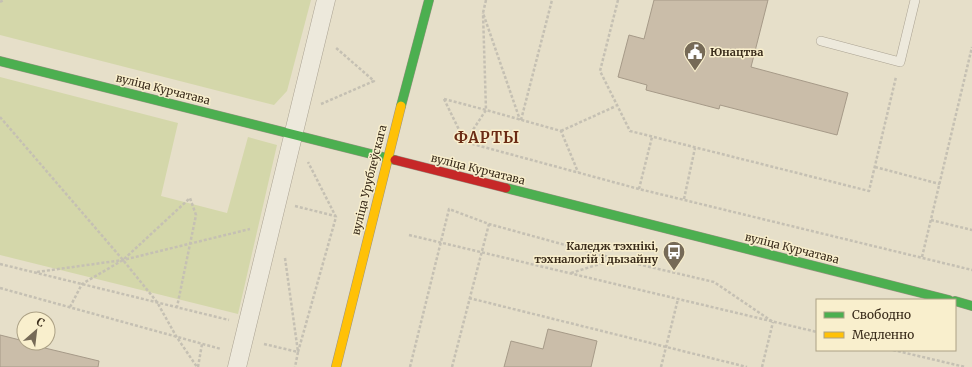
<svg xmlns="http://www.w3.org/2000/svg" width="972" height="367" font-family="Merriweather,serif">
<rect width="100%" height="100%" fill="#e6dfc9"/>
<g fill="#d4d7aa">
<path d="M0,0h311l-24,91 -13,14 -274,-70z"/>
<path d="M0,77l178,46 -17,73 66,17 21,-76 29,8 -39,169 -238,-59z"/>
</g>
<g fill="#cabda9" stroke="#a69a88">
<path d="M654,0h114l-17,67 97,26 -11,42 -117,-30 -1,4 -73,-19 1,-5 -29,-8 11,-42 15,4z"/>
<path d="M548,329l49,12 -6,26h-87l7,-26 32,8z"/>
<path d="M0,335l24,6v2l75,18 -1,6h-98z"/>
</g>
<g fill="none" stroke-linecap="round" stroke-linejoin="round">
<g stroke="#aba393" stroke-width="10">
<path id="lane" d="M821,41l79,21 15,-62"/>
</g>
<g stroke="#aba393" stroke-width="19">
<path id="street" d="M237,367l89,-367"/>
</g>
<g stroke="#9a9383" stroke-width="10">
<g id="fast">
<path d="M0,61l395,99"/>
<path d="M401,106l28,-106"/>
<path d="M506,188l443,112"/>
<path d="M955,301l17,5"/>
</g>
</g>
<g stroke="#9a9383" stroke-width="10">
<path id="slow" d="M336,367l65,-261"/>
</g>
<g stroke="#9a9383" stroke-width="10">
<path id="jam" d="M395,160l111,28"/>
</g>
<g stroke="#c5c0b3" stroke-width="2.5" stroke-dasharray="3 2" stroke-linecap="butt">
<path d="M486,0l-3,13 37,107"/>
<path d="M618,0l-18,71 30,60 239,60 27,-114"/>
<path d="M0,2l4,-2"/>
<path d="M444,99l21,43 174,47 333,81"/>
<path d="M444,99l42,11 -3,-97"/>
<path d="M321,104l53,-23 -39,-34"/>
<path d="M0,117l123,143 34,42 19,34 21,31"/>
<path d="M521,120l31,-120"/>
<path d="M561,131l55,-25"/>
<path d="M465,142l21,-32 75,21 17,41"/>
<path d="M875,167l65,17"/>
<path d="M639,189l13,-52"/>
<path d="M684,199l11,-51"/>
<path d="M295,206l40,10"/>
<path d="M931,220l41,10"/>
<path d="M409,235l408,97"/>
<path d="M922,257l50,-210"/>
<path d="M285,258l13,94 -3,15"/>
<path d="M0,264l229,56"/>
<path d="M37,272l86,-12 127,-31"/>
<path d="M571,273l45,-14"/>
<path d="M0,288l221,61"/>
<path d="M469,298l278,69"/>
<path d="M70,307l12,-23 41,-24 67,-62 6,17 -19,92"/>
<path d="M264,344l34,8 38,-135 -28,-55"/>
<path d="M893,350l72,17"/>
<path d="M198,367l4,-23"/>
<path d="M410,367l39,-158 40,15 127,35 98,23 59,40"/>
<path d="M452,367l37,-143"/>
<path d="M661,367l17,-68"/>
<path d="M762,367l11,-45"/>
</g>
<use href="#lane" stroke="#ede9dc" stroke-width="9"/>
<use href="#street" stroke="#ede9dc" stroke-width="18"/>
<use href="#fast" stroke="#4caf50" stroke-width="9"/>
<use href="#slow" stroke="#ffc107" stroke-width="9"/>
<use href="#jam" stroke="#c62828" stroke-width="9"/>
</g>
<defs>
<g id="civic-pin" transform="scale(1.15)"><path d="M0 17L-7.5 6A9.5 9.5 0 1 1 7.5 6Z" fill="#766a57" stroke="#f9efcd"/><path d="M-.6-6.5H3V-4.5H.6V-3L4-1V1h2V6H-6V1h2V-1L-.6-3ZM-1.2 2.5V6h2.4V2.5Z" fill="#fff"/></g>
<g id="bus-pin" transform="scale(1.15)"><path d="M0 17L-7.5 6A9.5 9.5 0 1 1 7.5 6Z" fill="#766a57" stroke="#f9efcd"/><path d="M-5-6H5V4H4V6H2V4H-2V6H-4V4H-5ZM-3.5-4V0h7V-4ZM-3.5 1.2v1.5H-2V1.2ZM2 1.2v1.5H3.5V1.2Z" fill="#fff"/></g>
</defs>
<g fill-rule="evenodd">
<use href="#civic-pin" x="695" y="52"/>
<use href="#bus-pin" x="674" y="252"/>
</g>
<g text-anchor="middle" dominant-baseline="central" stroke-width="3" stroke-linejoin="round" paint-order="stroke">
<g font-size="11" font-weight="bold" fill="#392b1a" stroke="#f9efcd" text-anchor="start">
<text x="710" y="52">Юнацтва</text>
<text x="658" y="246" text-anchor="end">Каледж тэхнікі,<tspan x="658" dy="13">тэхналогій і дызайну</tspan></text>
</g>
<g font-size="11" fill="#392b1a" stroke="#f9efcd">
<text transform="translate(163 89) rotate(14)">вуліца Курчатава</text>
<text transform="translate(478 169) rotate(14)">вуліца Курчатава</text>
<text transform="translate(369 180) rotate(-76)">вуліца Урублеўскага</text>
<text transform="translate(792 248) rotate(14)">вуліца Курчатава</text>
</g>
<g font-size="15" font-weight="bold" letter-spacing="1" fill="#6b2c15" stroke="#f9efcd">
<text x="487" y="137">ФАРТЫ</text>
</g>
</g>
<rect x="816" y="299" width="140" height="52" fill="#f9efcd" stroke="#aca185"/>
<rect x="824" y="312" width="20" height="6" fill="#4caf50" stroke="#aca185"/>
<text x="852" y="319" font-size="12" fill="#392b1a">Свободно</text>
<rect x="824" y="332" width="20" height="6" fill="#ffc107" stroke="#aca185"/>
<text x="852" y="339" font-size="12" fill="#392b1a">Медленно</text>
<g transform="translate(36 331) rotate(28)"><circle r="19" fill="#f9efcd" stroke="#aca185"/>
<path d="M0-3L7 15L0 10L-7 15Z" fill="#766a57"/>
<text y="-6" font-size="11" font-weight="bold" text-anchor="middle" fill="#392b1a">С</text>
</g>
</svg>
